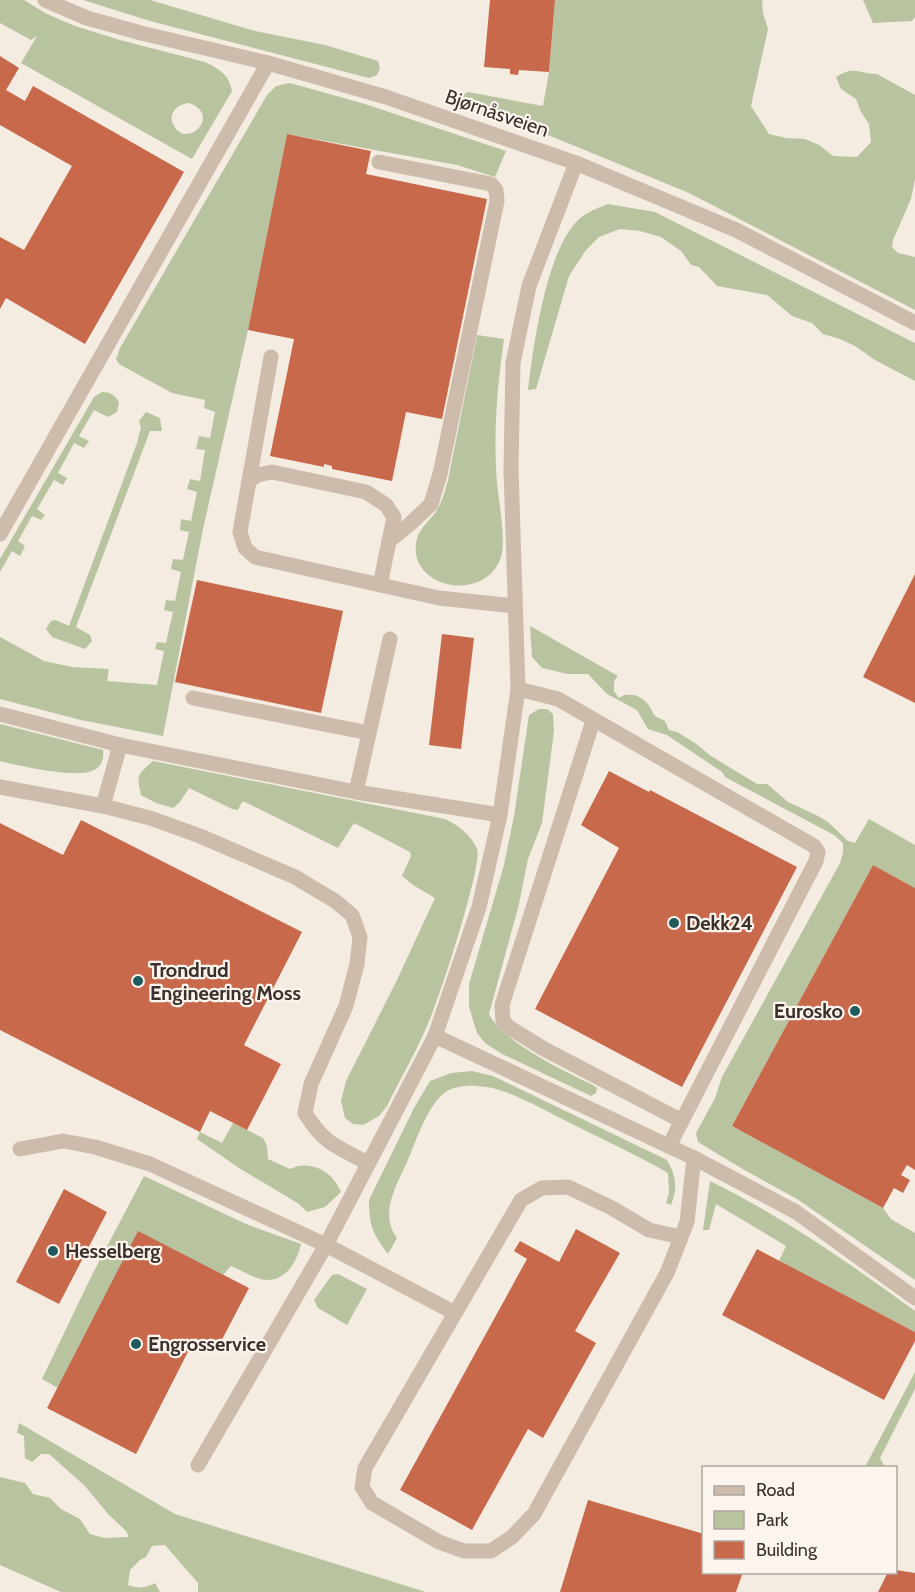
<svg xmlns="http://www.w3.org/2000/svg" width="915" height="1592" font-family="Cabin,sans-serif">
<rect width="100%" height="100%" fill="#f4ebe1"/>
<g fill="#b8c4a0" fill-rule="evenodd">
<path d="M0,0h24l23,14 28,12 45,14 85,22c14,7 24,12 27,29l-40,68 -171,-96 16,-27 -6,4 -31,-17zM189,103c33,11 -1,47 -15,23 -7,-12 3,-22 15,-23z"/>
<path d="M83,0h67l105,31 70,14 53,16 2,7 -3,7 -8,3 -219,-57z"/>
<path d="M555,0h207l1,13 5,16 -17,77 18,28 17,4 19,1 14,6 14,11 24,1 14,-15 -2,-18 -8,-12 -5,-13 -15,-10 -5,-12c19,-12 22,-3 41,-3l38,21v84l-4,20 -18,41 -1,7 6,6 17,4v53l-226,-117 -136,-56 -90,-29 -1,-7 2,-7 4,-2 75,14 6,-34z"/>
<path d="M863,0h52v17l-3,4 -39,2z"/>
<path d="M290,83l75,21 141,47 -11,26 -38,-12 -170,-31 -39,196 -45,199 -40,207 -82,-16 -81,-21v-62l44,24 28,6 37,2 -2,12 50,4 7,-34 -9,-2 2,-7 9,1 7,-31 -9,-2 2,-10 9,1 6,-29 -10,-3 2,-10 10,1 6,-28 -9,-2 1,-11 10,2 6,-29 -10,-3 3,-10 10,2 5,-31 -9,-1 3,-13 11,2 5,-26 -11,-4 1,-8 -33,-7 -53,-29 -3,-5 4,-11 147,-253 9,-9z"/>
<path d="M608,204l47,8 260,131v38l-40,-21 -20,-14 -15,-7 -17,-5 -11,-11 -20,-7 -25,-21 -50,-9 -18,-19 -8,-2 -10,-14 -20,-14 -21,-6 -20,-2 -21,8 -13,13 -17,26 -33,113 -8,1c5,-42 19,-149 55,-174 7,-5 17,-9 25,-12z"/>
<path d="M477,335l27,4c-6,42 -10,85 -8,128 0,21 11,72 5,90 -16,47 -91,31 -85,-13 1,-13 11,-21 19,-31 7,-10 10,-22 13,-33z"/>
<path d="M102,392c8,0 13,3 17,10l-2,10 -9,5 -14,-7 -15,26 10,5 -5,7 -10,-5 -16,30 9,5 -4,7 -9,-5 -17,29 8,6 -4,5 -9,-4 -14,25 7,5 -5,10 -8,-5 -12,21v-13l94,-162z"/>
<path d="M146,412l14,6 2,13h-12l-74,196 14,8 2,6 -7,8 -33,-12 -6,-8 5,-8 5,-1 13,6 68,-183 4,-16 -2,-6z"/>
<path d="M530,626l88,50 -4,5v10l5,7c10,-8 25,-1 31,9 2,3 3,7 5,9 3,2 7,3 10,5l4,9 8,2 18,11 16,13 46,28h10l21,18 30,14 10,6 20,19 7,2 14,-24 46,26v43l-42,-23 -141,261 151,82 8,11 24,14v47l-118,-81 -56,-31 -43,-26 -2,-9 19,-35 7,-21 118,-214 3,-10v-10l-9,-8 -109,-58 -3,-5 -55,-37 -19,-6 -11,-19 -30,-16 -19,-20h-20l-26,-6 -10,-11z"/>
<path d="M539,709h8l6,5 1,17 -12,92 -14,36 -9,45 -30,110c14,28 75,57 104,71l4,3 -1,5 -5,3 -89,-42 -17,-11 -8,-10 -8,-26v-23l35,-119 10,-49 15,-101z"/>
<path d="M0,724l103,26c1,9 -1,16 -9,20 -17,9 -74,-4 -94,-9z"/>
<path d="M153,761l292,58c12,5 27,17 32,30 6,15 -35,140 -44,162 -12,33 -31,64 -46,95l-8,10 -16,9 -10,-1 -8,-6 -4,-17 5,-20 50,-99 39,-84 -22,-13 -11,-9 9,-20 -1,-4 -56,-29 -16,25 -93,-46h-3l-4,8 -6,-1 -43,-21 -9,14 -7,6 -17,-5 -15,-8c-5,-22 -3,-20 12,-34z"/>
<path d="M472,1071l21,5 174,84c9,16 11,27 4,45l-5,-2 3,-10 -1,-20c-33,-19 -68,-35 -102,-52 -22,-11 -55,-30 -79,-34 -15,-2 -32,-3 -44,7 -16,13 -28,49 -36,68 -11,24 -28,52 -10,76l-9,16c-15,-20 -19,-28 -19,-54l45,-92 16,-27 21,-8z"/>
<path d="M233,1123l30,15 4,8 1,13 22,10c21,-10 43,3 51,23l-16,15 -18,5 -8,-8 -60,-36 -42,-29 3,-7 22,11z"/>
<path d="M144,1176l102,48 55,20c-4,17 -14,36 -34,36 -10,0 -26,-10 -36,-14l-8,9 -85,-43 -80,156 -16,-9 49,-102z"/>
<path d="M710,1181c73,36 139,82 205,130v21l-136,-71 7,-15 -70,-42 -7,26h-6z"/>
<path d="M338,1274l29,15 -20,36 -29,-17 -4,-8 18,-25z"/>
<path d="M915,1372v17l-35,69 5,9h-20z"/>
<path d="M19,1423l156,91 251,78h-228v-9l-33,-38 -13,1 -6,11 -6,3 -10,10 -2,15c10,4 18,3 27,-2l5,9h-99l-61,-27v-88l25,6 8,11 17,4 11,11 19,10 10,15 14,4 25,-1 -3,-6 -18,-17 -23,-28 -36,-32h-8l-9,8 -7,-4 -1,-22 -7,-3z"/>
</g>
<g fill="#c8694b">
<path d="M490,0h65l-6,72 -30,-2 -1,5 -8,-1v-5l-26,-2z"/>
<path d="M0,56l19,12 -13,22 19,11 8,-15 151,86 -99,172 -79,-46 -6,11v-72l24,13 48,-84 -72,-41z"/>
<path d="M287,134l84,17 -5,23 121,25 -45,220 -36,-7 -14,69 -60,-12v-3l-8,-2v3l-54,-11 24,-117 -46,-9z"/>
<path d="M915,574v129l-52,-26z"/>
<path d="M197,580l146,31 -22,102 -146,-31z"/>
<path d="M442,634l32,4 -13,111 -32,-4z"/>
<path d="M609,771l40,21 1,-2 147,77 -115,220 -147,-78 84,-161 -38,-23z"/>
<path d="M81,820l221,112 -58,113 37,19 -34,66 -37,-19 -10,21 -200,-102v-207l63,32z"/>
<path d="M873,865l42,23v282l-8,-5 -6,10 9,5 -7,13 -9,-5 -11,20 -151,-82z"/>
<path d="M64,1189l43,23 -48,92 -43,-22z"/>
<path d="M576,1229l44,24 -45,78 21,12 -53,95 -15,-9 -56,101 -72,-40 127,-231 -13,-8 6,-10 39,21z"/>
<path d="M138,1231l111,57 -32,61 -22,-11 -59,116 -89,-46z"/>
<path d="M757,1249l158,83v9l-31,59 -162,-85z"/>
<path d="M588,1500l116,34v38h39l-7,20h-176z"/>
<path d="M896,1570l19,3v19h-37l10,-20h8z"/>
</g>
<g fill="none" stroke-linecap="round" stroke-linejoin="round">
<g stroke="#cdbbac" stroke-width="15">
<path d="M45,0l42,18 54,15 127,30 118,34 190,66 160,67 179,93"/>
<path d="M379,162l112,22 5,6 1,11 -57,273 -9,30 -20,19 -22,18"/>
<path d="M271,357l-31,175 5,16 10,9 184,41 76,8"/>
<path d="M249,481l8,-6 15,-3 94,20 20,13 8,12 -14,68"/>
<path d="M0,534l268,-471"/>
<path d="M518,689l40,10 256,147 4,6 -2,9 -147,285"/>
<path d="M193,698l176,35"/>
<path d="M0,714l120,31 236,47 144,23"/>
<path d="M593,721l-91,284 1,16 7,7 34,21 138,72"/>
<path d="M0,787l103,19 47,12 50,18 95,41 40,24 17,14 8,22 -3,27 -11,42 -35,78 -6,29c19,31 32,34 63,50"/>
<path d="M356,792l34,-153"/>
<path d="M103,806l17,-61"/>
<path d="M435,1036l259,122 102,54 119,86"/>
<path d="M20,1149l43,-8 32,6 55,17 176,81 129,68"/>
<path d="M681,1237l-32,-7 -37,-22 -44,-21 -26,1 -21,12 -156,268 -3,19 10,16 67,39 25,9h27l21,-14 22,-23 133,-241 20,-51 7,-64"/>
<path d="M198,1465l128,-220 109,-209 44,-129 21,-92 18,-126 -7,-220 2,-106 16,-77 47,-123"/>
</g>
</g>
<g fill="#1f5a5e" stroke="#fbf5ee" stroke-width="2">
<circle cx="674" cy="923" r="6"/>
<circle cx="138" cy="981" r="6"/>
<circle cx="855" cy="1011" r="6"/>
<circle cx="53" cy="1251" r="6"/>
<circle cx="136" cy="1344" r="6"/>
</g>
<g text-anchor="middle" dominant-baseline="central" stroke-width="4.5" stroke-linejoin="round" paint-order="stroke">
<g font-size="20" fill="#3b302b" stroke="#fbf5ee">
<text transform="translate(497 113) rotate(19)">Bjørnåsveien</text>
</g>
<g font-size="20" font-weight="bold" fill="#3b302b" stroke="#fbf5ee" text-anchor="start">
<text x="686" y="923">Dekk24</text>
<text x="150" y="970">Trondrud<tspan x="150" dy="23">Engineering Moss</tspan></text>
<text x="843" y="1011" text-anchor="end">Eurosko</text>
<text x="65" y="1251">Hesselberg</text>
<text x="148" y="1344">Engrosservice</text>
</g>
</g>
<rect x="702" y="1466" width="195" height="108" fill="#fbf5ee" stroke="#aea6a0" stroke-width="1.5"/>
<rect x="714" y="1486" width="30" height="9" fill="#cdbbac" stroke="#aea6a0" stroke-width="1.5"/>
<text x="756" y="1496" font-size="18" fill="#3b302b">Road</text>
<rect x="714" y="1511" width="30" height="18" fill="#b8c4a0" stroke="#aea6a0" stroke-width="1.5"/>
<text x="756" y="1526" font-size="18" fill="#3b302b">Park</text>
<rect x="714" y="1541" width="30" height="18" fill="#c8694b" stroke="#aea6a0" stroke-width="1.5"/>
<text x="756" y="1556" font-size="18" fill="#3b302b">Building</text>
</svg>
